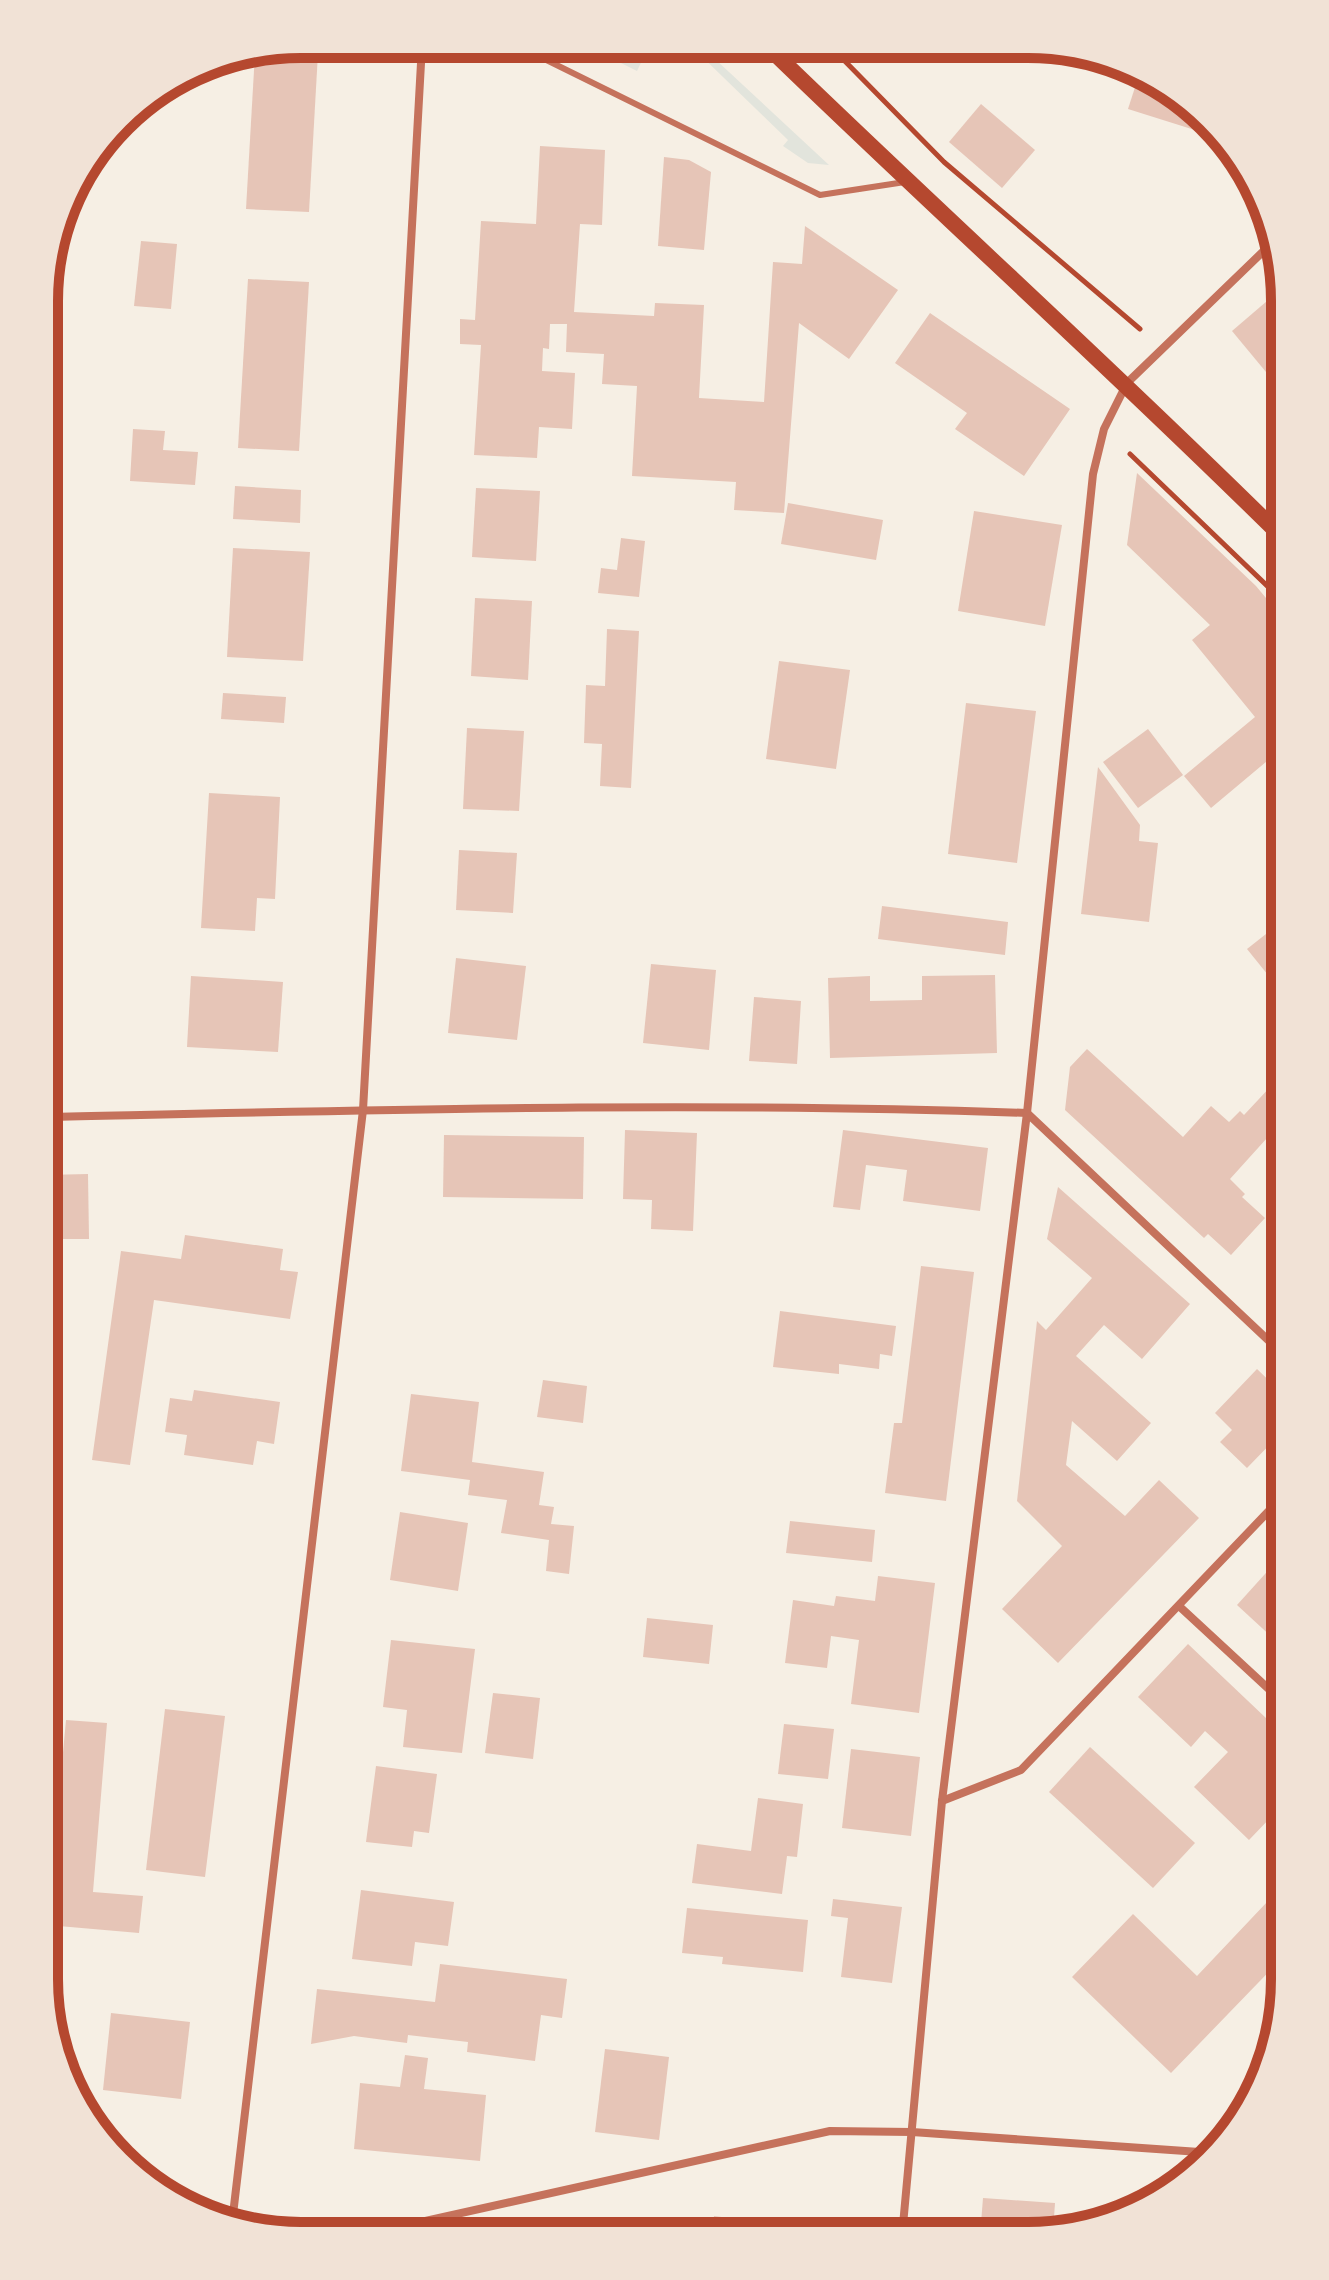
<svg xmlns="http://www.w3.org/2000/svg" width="1329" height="2280" font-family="Barlow,sans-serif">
<rect width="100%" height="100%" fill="#f6efe4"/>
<g fill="#e2e4dc">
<path d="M587,46h62l-12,25z"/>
<path d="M691,46h10l128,119 -21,-2 -25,-17 5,-6z"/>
</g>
<g fill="#e6c5b7">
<path d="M263,51l55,2 -9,159 -63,-3 9,-156z"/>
<path d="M1138,78l59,29 20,30 -89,-28z"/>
<path d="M981,104l54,46 -33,38 -53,-46z"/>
<path d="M540,146l65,4 -3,75 -22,-1 -6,88 80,4 1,-13 49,2 -5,93 65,4 9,-140 29,2 3,-38 93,64 -49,69 -50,-36 -15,190 -50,-3 2,-28 -104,-6 5,-90 -35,-2 2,-30 -38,-2 1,-28h-17l-1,25 -6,-1 -1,23 33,2 -3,56 -33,-2 -2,31 -63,-3 7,-110 -21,-1v-25l15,1 6,-99 55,3z"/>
<path d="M664,157l25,3 22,12 -7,78 -46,-4z"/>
<path d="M141,241l36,3 -6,65 -37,-3z"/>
<path d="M248,279l61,3 -10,169 -61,-3z"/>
<path d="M1280,290l5,11v94l-53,-64z"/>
<path d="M930,313l140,96 -46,67 -69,-47 12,-16 -72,-50z"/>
<path d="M133,429l32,2 -2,19 35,2 -3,33 -65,-4z"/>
<path d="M1137,473l119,113 29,35v125l-74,62 -27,-32 71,-59 -63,-77 18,-15 -83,-80z"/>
<path d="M235,486l66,4 -1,33 -67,-4z"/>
<path d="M476,488l64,3 -4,70 -64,-4z"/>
<path d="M788,503l95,17 -7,40 -95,-16z"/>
<path d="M974,511l88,14 -17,101 -87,-15z"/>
<path d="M621,538l24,3 -6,56 -41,-4 3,-25 16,2z"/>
<path d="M233,548l77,4 -7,109 -76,-4z"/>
<path d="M475,598l57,3 -4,79 -57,-4z"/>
<path d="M607,629l32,2 -8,157 -31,-2 2,-42 -18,-1 2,-58 19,1z"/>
<path d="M779,661l71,9 -14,99 -70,-10z"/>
<path d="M223,693l63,4 -2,26 -63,-4z"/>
<path d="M966,703l70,8 -19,152 -69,-9z"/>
<path d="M467,728l57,3 -5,80 -56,-2z"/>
<path d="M1148,729l35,46 -45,33 -35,-46z"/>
<path d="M1098,767l42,58 -1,16 19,2 -9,79 -68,-8z"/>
<path d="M209,793l71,4 -5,102 -18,-1 -2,33 -54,-3z"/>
<path d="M459,850l58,3 -4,60 -57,-3z"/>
<path d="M882,906l126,16 -3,33 -127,-16z"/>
<path d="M1285,919v77l-38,-47z"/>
<path d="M456,958l70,8 -9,74 -69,-7z"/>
<path d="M651,964l65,6 -7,80 -66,-7z"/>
<path d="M995,975l2,78 -167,5 -2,-80 42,-2v25l52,-1v-24z"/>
<path d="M191,976l92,6 -5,70 -91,-5z"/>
<path d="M754,997l47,4 -4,63 -48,-3z"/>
<path d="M1087,1049l96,88 28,-31 18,16 11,-11 4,4 41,-44v47l-55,61 15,15 -3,3 23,21 -34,37 -23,-21 -4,4 -139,-128 5,-43z"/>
<path d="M625,1130l72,3 -4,98 -42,-2 1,-29 -29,-1z"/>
<path d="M843,1130l145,18 -8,63 -77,-10 4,-31 -41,-5 -6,45 -27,-3z"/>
<path d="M444,1135l140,2 -1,62 -140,-2z"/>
<path d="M88,1174l1,65h-44v-64z"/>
<path d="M1058,1187l132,117 -48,55 -38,-34 -28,31 75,67 -34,38 -45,-40 -6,44 59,51 34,-36 40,38 -141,145 -56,-54 60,-63 -45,-45 20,-180 9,9 46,-52 -45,-39z"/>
<path d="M1285,1199v31l-16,-13z"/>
<path d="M185,1235l98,14 -3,21 18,2 -8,47 -136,-19 -24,165 -38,-5 29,-209 60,8z"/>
<path d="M921,1266l53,6 -28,229 -61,-8 9,-70h8z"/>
<path d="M780,1311l116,15 -4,30 -12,-2 -1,15 -40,-5v10l-66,-7z"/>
<path d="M1257,1369l28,27v33l-38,39 -27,-26 12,-12 -17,-17z"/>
<path d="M543,1380l44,6 -4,37 -46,-6z"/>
<path d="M194,1390l86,12 -6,42 -17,-3 -4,24 -69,-10 3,-20 -22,-3 5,-34 22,3z"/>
<path d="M411,1394l68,8 -7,60 72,10 -5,33 15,2 -3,17 23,2 -5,48 -23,-3 3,-31 -48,-7 6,-33 -39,-5 2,-15 -69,-9z"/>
<path d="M400,1512l68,11 -10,68 -68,-11z"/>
<path d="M790,1521l85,9 -3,32 -86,-9z"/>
<path d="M1285,1552v77l-10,11 -38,-35z"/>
<path d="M878,1576l57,7 -16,130 -68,-9 8,-64 -28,-4 -4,32 -42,-5 8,-63 41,6 2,-10 39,5z"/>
<path d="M647,1618l66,7 -4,39 -66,-7z"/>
<path d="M391,1640l84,9 -13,104 -59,-6 4,-37 -24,-3z"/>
<path d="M1188,1644l97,92 -1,86 -9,-9 -26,27 -55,-53 34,-35 -23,-21 -14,16 -53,-50z"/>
<path d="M493,1693l47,5 -7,61 -48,-6z"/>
<path d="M165,1709l60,7 -20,161 -59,-7z"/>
<path d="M66,1720l41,3 -14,169 50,4 -4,37 -92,-8z"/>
<path d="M784,1724l50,5 -6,50 -50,-5z"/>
<path d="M1090,1747l105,96 -42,45 -104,-96z"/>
<path d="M851,1749l69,8 -9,79 -69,-8z"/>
<path d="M376,1766l61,8 -8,59 -15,-2 -2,16 -46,-5z"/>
<path d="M758,1798l45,6 -6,53 -10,-1 -5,38 -90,-11 5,-39 54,7z"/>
<path d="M1284,1884v72l-113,117 -99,-96 61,-63 64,62z"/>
<path d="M361,1890l93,12 -6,44 -33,-4 -3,24 -60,-7z"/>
<path d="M833,1899l69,8 -10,76 -51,-6 7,-59 -17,-2z"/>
<path d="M687,1908l121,12 -5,52 -81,-8 1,-7 -41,-4z"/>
<path d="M440,1964l127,15 -5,39 -21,-3 -6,46 -68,-9 1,-10 -60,-7 -1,8 -53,-7 -43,8 6,-55 118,13z"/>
<path d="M111,2013l79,9 -9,77 -78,-9z"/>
<path d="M605,2049l64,8 -10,83 -64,-8z"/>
<path d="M405,2055l23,3 -4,31 62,6 -6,66 -126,-12 6,-66 40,4z"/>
<path d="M983,2198l72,5 -2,29 -73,4z"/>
<path d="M714,2216l78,10 -2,9h-78z"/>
</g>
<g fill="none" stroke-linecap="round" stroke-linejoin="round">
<g stroke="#b5482f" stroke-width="5">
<path d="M831,47l113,115 196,167"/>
<path d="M1130,454l155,149"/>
</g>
<path stroke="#c5725c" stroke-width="6" d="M516,45l304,150 85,-13"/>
<g stroke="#c5725c" stroke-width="8">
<path d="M45,1117c327,-7 655,-16 982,-4l258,243"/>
<path d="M1179,1606l106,98"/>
<path d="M942,1801l79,-31 264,-276"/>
<path d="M232,2223l131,-1113 59,-1065"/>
<path d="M367,2234l463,-103 82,1 302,21"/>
<path d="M902,2236l40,-435 85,-688 66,-639 11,-45 23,-46 148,-143"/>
</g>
<path stroke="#b5482f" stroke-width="16" d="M768,47c171,166 348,325 517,493"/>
</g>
<path d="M0 0H1329V2280H0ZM301 58H1028A243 243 0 0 1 1271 301V1979A243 243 0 0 1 1028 2222H301A243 243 0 0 1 58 1979V301A243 243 0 0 1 301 58Z" fill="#f1e2d6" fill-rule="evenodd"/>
<path fill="none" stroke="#b5482f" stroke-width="10" d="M301 58H1028A243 243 0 0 1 1271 301V1979A243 243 0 0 1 1028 2222H301A243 243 0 0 1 58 1979V301A243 243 0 0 1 301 58Z"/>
</svg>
